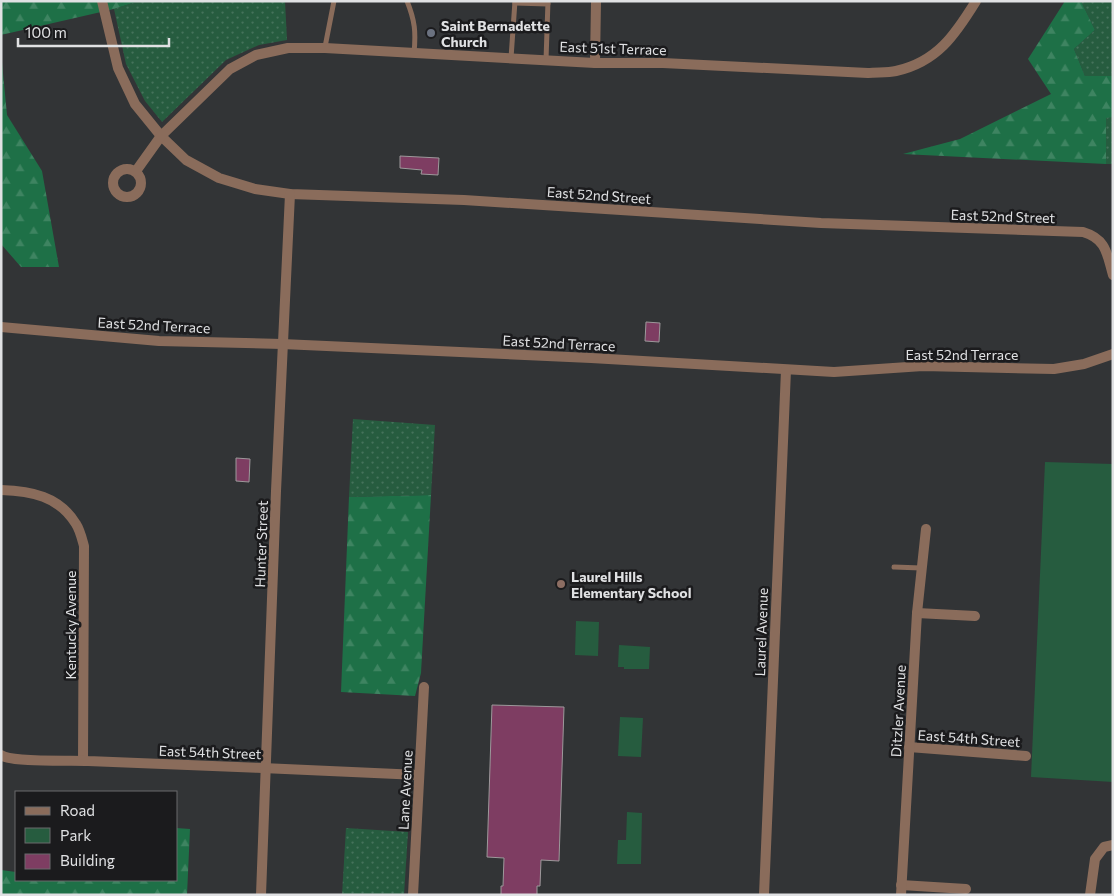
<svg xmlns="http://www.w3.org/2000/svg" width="1114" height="896" font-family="Commissioner,sans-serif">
<defs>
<pattern id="grass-dots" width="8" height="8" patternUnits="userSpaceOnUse" patternTransform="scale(1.25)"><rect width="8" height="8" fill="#265c3f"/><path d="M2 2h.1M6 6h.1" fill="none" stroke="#45735b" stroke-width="1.8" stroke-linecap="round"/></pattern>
<pattern id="forest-firs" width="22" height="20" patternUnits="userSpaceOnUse" patternTransform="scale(1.25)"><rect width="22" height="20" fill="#1e7047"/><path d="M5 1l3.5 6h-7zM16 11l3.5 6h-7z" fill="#3e8461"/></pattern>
</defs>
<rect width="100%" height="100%" fill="#323436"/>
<g fill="url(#grass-dots)">
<path d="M139,1h146l2,39 -28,5 -33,15 -64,62 -17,-21 -19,-37 -12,-55z"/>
<path d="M1081,1h32v75h-28l-11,-27 21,-19z"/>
<rect x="1106" y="117" width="7" height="47"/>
<path d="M353,419l82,6 -4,70 -82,2z"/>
<path d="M346,828l62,4 -4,63h-62z"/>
</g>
<g fill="url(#forest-firs)">
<path d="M1,1h138l-25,8 -113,26z"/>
<path d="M1065,1h16l14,29 -21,19 11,27h28v41l-7,1v46l-203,-10 57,-15 91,-45 -23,-35z"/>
<path d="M1,52l6,63 35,56 17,96h-38l-20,-23z"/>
<path d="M431,495l-10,178 -6,23 -74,-4 8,-195z"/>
<path d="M176,828l14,1 -3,66h-186v-25l15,2v8h160z"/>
</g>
<g fill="#265c3f">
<path d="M1045,462l68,2v318l-82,-5z"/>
<path d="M576,621l23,1 -1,34 -23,-1z"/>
<path d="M619,645l31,2 -1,22h-25v-2h-6z"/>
<path d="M620,717l23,1 -2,39 -23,-1z"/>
<path d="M627,812l15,1 -1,51h-24l1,-24h8z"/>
</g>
<g fill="#7e3d62" stroke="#9d999b">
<path d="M400,156l39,2 -1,17 -17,-1 1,-4 -22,-2z"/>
<path d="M646,322l14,1 -1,19 -14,-1z"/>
<path d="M236,458l14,1 -1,23 -13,-1z"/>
<path d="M492,705l72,2 -5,154 -18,-1 -1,26h-3v9h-36v-9h2l1,-28 -17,-1z"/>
</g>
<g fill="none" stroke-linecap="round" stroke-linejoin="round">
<g stroke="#8a6c5b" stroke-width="5">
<path d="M407,1c8,20 9,31 7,52"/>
<path d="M515,3l33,1"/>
<path d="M325,47l9,-46"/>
<path d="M511,58l4,-57"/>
<path d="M546,60l2,-59"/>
<path d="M894,567l27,1"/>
</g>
<g stroke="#8a6c5b" stroke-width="10">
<path d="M102,1l16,67 17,36 26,32 25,24 33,18 36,11 35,5 174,6 357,23 262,9c24,7 24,23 30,43"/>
<path d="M595,63l1,-62"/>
<circle cx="127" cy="183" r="14"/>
<path d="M136,171l25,-35 69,-67 26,-14 32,-7h37l270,15h68l205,10c9,-1 19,0 28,-2 41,-9 59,-36 80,-70"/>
<path d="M1,327l158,14 123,3 309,14 243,14 89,-6 131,3 30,-5 29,-10"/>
<path d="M1,490c30,1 58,6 75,34 4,6 6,15 8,22l-1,214"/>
<path d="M917,613l58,3"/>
<path d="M909,747l117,9"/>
<path d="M1,755c10,8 71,5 87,6 110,4 221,9 331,14"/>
<path d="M901,885l65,4"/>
<path d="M261,895l15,-404 14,-297"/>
<path d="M413,895l11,-208"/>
<path d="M764,895l22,-525"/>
<path d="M901,895l16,-282 9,-84"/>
<path d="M1090,895l5,-36 9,-12 9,-2"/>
</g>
</g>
<circle fill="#6b7280" stroke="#1b1b1d" stroke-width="2" cx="431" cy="33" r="5"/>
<circle fill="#8d6e63" stroke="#1b1b1d" stroke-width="2" cx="561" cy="584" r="5"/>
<g text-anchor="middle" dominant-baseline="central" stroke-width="5" stroke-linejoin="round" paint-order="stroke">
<g font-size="14" font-weight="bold" fill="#e0e1e3" stroke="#1b1b1d" text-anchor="start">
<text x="441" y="25">Saint Bernadette<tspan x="441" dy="16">Church</tspan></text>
<text x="571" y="576">Laurel Hills<tspan x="571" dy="16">Elementary School</tspan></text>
</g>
<g font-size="14" fill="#e0e1e3" stroke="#1b1b1d">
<text transform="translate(613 48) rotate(2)">East 51st Terrace</text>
<text transform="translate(599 195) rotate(4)">East 52nd Street</text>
<text transform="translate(1003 216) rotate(2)">East 52nd Street</text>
<text transform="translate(154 325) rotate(3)">East 52nd Terrace</text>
<text transform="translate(559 343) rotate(3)">East 52nd Terrace</text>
<text x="962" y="354">East 52nd Terrace</text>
<text transform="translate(261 544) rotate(-88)">Hunter Street</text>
<text transform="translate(70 625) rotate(-90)">Kentucky Avenue</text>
<text transform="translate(761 632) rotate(-88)">Laurel Avenue</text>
<text transform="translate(898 711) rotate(-87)">Ditzler Avenue</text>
<text transform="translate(969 738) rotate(4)">East 54th Street</text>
<text transform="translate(210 752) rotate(2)">East 54th Street</text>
<text transform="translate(405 790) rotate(-87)">Lane Avenue</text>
</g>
</g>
<rect width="1114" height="896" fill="none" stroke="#e0e1e3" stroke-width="5"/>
<rect x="15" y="791" width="162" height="90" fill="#1b1b1d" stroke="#6a6a6c"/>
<rect x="25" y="807" width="25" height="8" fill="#8a6c5b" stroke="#6a6a6c"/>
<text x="60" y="816" font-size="15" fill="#e0e1e3">Road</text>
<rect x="25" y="828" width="25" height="15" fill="#265c3f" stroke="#6a6a6c"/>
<text x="60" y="841" font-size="15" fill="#e0e1e3">Park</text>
<rect x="25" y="854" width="25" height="15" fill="#7e3d62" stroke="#6a6a6c"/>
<text x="60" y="866" font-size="15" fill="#e0e1e3">Building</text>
<path d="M18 38v8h151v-8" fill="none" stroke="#e0e1e3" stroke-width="2.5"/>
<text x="25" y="38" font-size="15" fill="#e0e1e3" stroke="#1b1b1d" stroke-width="4" paint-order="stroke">100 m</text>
</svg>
